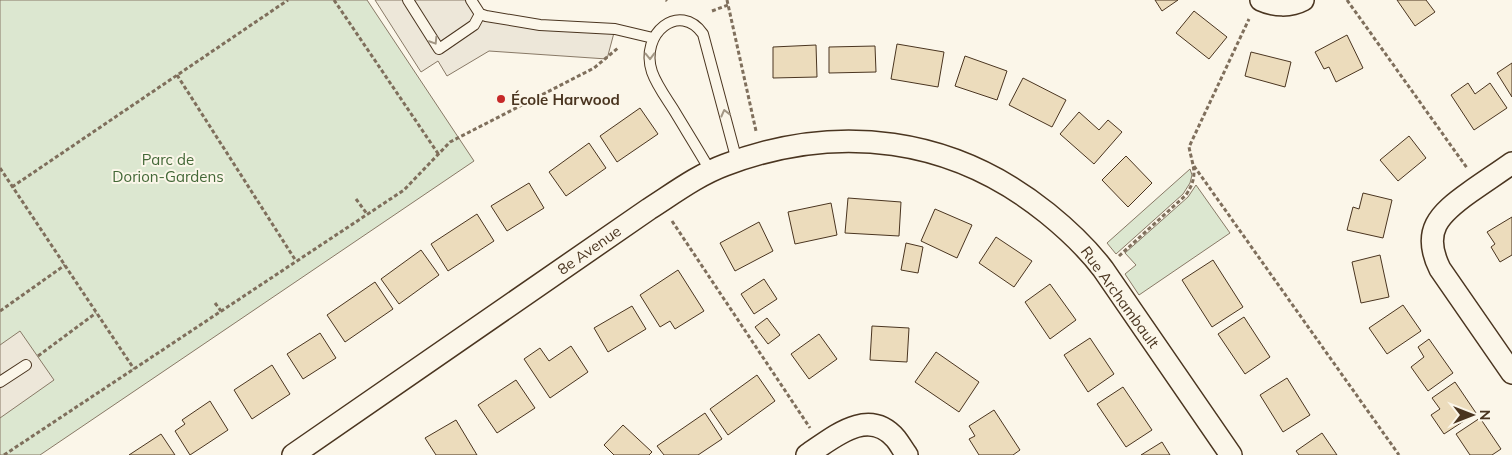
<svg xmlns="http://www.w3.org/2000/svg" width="1512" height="455" font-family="Mulish,sans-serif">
<rect width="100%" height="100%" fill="#fbf6e9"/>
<g fill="#dce7d0" stroke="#887966">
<path d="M0,0h367l107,161 -434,294h-40z"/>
<path d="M1190,169l2,6 -2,8 -7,11 -67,60 -9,-11z"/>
<path d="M1196,185l34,48 -91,62 -14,-21 11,-9 -11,-12 63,-56z"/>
</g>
<g fill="#ede7d9" stroke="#887966">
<path d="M375,0h96l9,14 135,15 -8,30 -118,-8 -42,25 -9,-15 -17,11z"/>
<path d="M20,331l34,49 -54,38v-73z"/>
</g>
<g fill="#ecdcbc" stroke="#4a3520">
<path d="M1155,0h23l-16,11z"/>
<path d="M1397,0h29l9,12 -20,14z"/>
<path d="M1194,11l33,26 -18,22 -33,-26z"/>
<path d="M1347,35l16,33 -27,14 -7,-15 -5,2 -9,-17z"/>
<path d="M897,44l47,8 -6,35 -47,-8z"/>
<path d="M816,45l1,32 -44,1v-31z"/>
<path d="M875,46l1,26 -47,1v-26z"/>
<path d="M1251,52l40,10 -6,25 -40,-11z"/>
<path d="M965,56l42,15 -10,29 -42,-14z"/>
<path d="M1512,63v34l-15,-24z"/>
<path d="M1023,78l43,22 -14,27 -43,-22z"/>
<path d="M1468,83l7,11 15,-11 17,25 -33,22 -23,-35z"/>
<path d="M640,108l18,26 -41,28 -17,-26z"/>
<path d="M1079,112l20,18 9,-10 14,12 -28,32 -34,-30z"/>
<path d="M1409,136l17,22 -28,23 -18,-21z"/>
<path d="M589,143l17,25 -40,28 -17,-24z"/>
<path d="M1126,156l26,27 -24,24 -26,-27z"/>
<path d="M529,183l15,25 -37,23 -16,-25z"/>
<path d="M1363,193l29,7 -9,38 -36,-8 6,-23 6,2z"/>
<path d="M848,198l53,4 -2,34 -54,-3z"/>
<path d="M831,203l6,32 -42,9 -7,-32z"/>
<path d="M935,209l37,16 -15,33 -36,-17z"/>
<path d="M477,214l17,27 -46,30 -17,-27z"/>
<path d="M1512,217v38l-12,7 -9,-15 4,-3 -8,-12z"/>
<path d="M759,222l14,29 -38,20 -15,-28z"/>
<path d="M996,237l36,24 -18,26 -35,-24z"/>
<path d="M906,243l17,4 -5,26 -17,-3z"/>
<path d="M421,250l18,25 -40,29 -18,-25z"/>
<path d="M1380,255l9,42 -28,6 -9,-41z"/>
<path d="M1213,260l30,47 -31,20 -30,-47z"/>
<path d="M678,270l26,41 -29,18 -5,-8 -10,6 -20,-32z"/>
<path d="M764,279l13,20 -23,15 -13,-20z"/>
<path d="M375,282l18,27 -48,33 -18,-27z"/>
<path d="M1050,284l26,36 -26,19 -25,-37z"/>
<path d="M1403,305l18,26 -34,23 -18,-26z"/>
<path d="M632,306l14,23 -38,23 -14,-24z"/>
<path d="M1244,317l26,40 -25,17 -27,-40z"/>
<path d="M767,318l13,17 -12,9 -13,-17z"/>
<path d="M872,326l37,2 -2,34 -37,-2z"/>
<path d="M320,333l16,25 -33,21 -16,-25z"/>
<path d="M819,334l18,25 -28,20 -18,-25z"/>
<path d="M1090,338l24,36 -26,18 -24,-37z"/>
<path d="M1429,339l24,34 -25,18 -17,-24 13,-10 -6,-10z"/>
<path d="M571,346l17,26 -38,26 -26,-39 16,-11 9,13z"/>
<path d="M936,352l43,30 -20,30 -44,-30z"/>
<path d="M272,365l18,29 -38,25 -18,-29z"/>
<path d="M757,375l18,26 -47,34 -18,-26z"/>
<path d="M1287,378l23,37 -27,17 -23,-37z"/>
<path d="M516,380l19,28 -38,25 -19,-28z"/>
<path d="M1455,382l21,31 -32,21 -13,-19 9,-6 -8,-11z"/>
<path d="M1123,387l29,43 -26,17 -29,-43z"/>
<path d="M210,401l18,29 -38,25 -15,-24 10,-7 -3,-4z"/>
<path d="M994,410l26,40 -7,5h-34l-10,-16 6,-3 -6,-10z"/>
<path d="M705,413l17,26 -24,16h-34l-7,-9z"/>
<path d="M1480,418l21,31 -9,6h-22l-14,-21z"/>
<path d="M456,420l21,35h-41l-11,-17z"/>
<path d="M623,425l29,27 -3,3h-35l-10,-10z"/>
<path d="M1322,433l15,22h-38l-3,-4z"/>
<path d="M161,434l14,21h-46z"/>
<path d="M1162,442l8,13h-29z"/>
</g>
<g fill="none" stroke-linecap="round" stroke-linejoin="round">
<g stroke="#4a3520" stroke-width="12">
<g id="lane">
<path d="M408,0l31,49 35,-24 6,-11"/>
<path d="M471,0l9,14 6,2 54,9 75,4 38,9"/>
<path d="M711,172c-12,-21 -24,-40 -36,-60 -8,-13 -18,-26 -23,-40 -13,-39 28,-71 51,-38l34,127"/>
<path d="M0,382l26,-17"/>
</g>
</g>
<g stroke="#4a3520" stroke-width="24">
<g id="street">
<path d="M1261,0c13,6 29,7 42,0"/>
<path d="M1512,163c-14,10 -28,19 -42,29 -31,22 -49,39 -30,77l72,104"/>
<path d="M293,455l356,-246c25,-16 49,-34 76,-44 113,-43 228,-28 322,48 21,17 40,35 56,56l128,186"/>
<path d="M807,455c26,-17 61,-49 89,-16 4,5 7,11 11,16"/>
</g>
</g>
<g stroke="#7f6f5c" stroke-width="3" stroke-dasharray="4 2.5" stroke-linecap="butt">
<path d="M334,0l105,155"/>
<path d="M666,0l1,1"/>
<path d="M727,0l29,131"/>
<path d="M1347,0l120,168"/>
<path d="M712,11l16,-6"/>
<path d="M177,75l119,186"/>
<path d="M1194,166l205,289"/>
<path d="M0,168l134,201"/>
<path d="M12,187l276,-187"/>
<path d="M356,199l11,15"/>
<path d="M672,221l138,207"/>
<path d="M1119,256l67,-61c13,-20 7,-27 3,-48l60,-128"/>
<path d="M215,303l6,8"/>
<path d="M0,311l65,-46"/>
<path d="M38,356l58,-43"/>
<path d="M4,455l400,-265 46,-48 144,-74 24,-20"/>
</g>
<use href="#lane" stroke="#fbf6e9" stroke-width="10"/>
<use href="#street" stroke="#fbf6e9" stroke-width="21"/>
</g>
<defs><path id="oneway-chevron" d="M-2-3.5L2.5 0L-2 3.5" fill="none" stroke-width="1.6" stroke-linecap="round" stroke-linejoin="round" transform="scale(1.25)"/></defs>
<g stroke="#a29684">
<use href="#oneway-chevron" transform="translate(434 41) rotate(58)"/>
<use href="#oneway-chevron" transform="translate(650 56) rotate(89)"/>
<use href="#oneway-chevron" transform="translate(725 113) rotate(-104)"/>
</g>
<circle fill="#c62828" stroke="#fbf6e9" stroke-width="2" cx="501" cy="99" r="5"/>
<g text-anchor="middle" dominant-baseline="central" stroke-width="4" stroke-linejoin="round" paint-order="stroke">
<g font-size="15" font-weight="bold" fill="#4a3520" stroke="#fbf6e9" text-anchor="start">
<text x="511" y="99">École Harwood</text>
</g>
<g font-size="15" fill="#436837" stroke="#fbf6e9">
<text x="168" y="159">Parc de<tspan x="168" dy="17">Dorion-Gardens</tspan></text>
</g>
<g font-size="15" fill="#4a3520" stroke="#fbf6e9">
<text transform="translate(589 250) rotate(-35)">8e Avenue</text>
<text transform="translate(1120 297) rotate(54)">Rue Archambault</text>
</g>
</g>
<g transform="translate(1472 415) rotate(90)" stroke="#fbf6e9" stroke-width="4" paint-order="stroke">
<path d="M0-4L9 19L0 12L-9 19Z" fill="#4a3520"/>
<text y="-8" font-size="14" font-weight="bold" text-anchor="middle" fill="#4a3520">N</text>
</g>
</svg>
